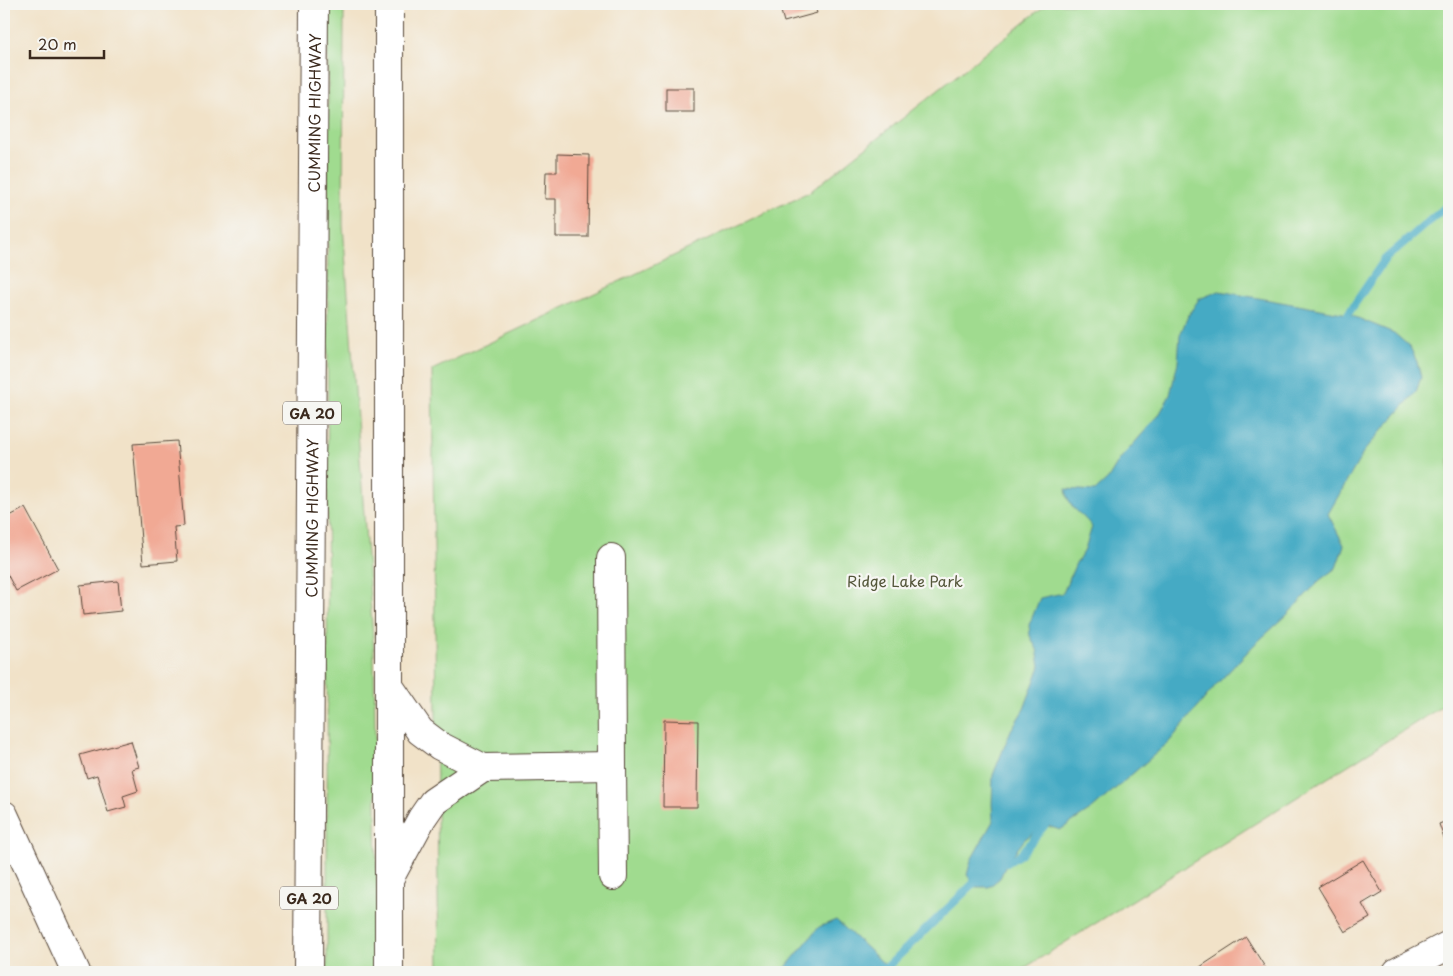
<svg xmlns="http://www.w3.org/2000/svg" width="1453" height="976" font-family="'Playpen Sans',sans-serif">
<rect width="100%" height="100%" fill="#f6f6f2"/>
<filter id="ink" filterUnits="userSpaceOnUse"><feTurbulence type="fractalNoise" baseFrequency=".02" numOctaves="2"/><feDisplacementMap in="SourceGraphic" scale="10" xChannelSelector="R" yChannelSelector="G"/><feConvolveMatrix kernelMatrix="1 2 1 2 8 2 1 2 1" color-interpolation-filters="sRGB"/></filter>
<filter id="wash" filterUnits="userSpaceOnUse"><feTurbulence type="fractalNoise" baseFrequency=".0096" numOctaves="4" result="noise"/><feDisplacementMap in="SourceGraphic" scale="20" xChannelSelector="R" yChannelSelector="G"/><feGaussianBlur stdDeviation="1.12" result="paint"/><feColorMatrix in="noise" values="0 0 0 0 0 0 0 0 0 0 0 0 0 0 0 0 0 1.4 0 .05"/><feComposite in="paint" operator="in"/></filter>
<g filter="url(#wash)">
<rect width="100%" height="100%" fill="#f1e2c8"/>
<g fill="#a0db8f" stroke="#6e8256">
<path d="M328,4h16l-1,221 31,427 4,320h-51z"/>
<path d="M1047,4h402v698l-431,270h-579l-7,-602 379,-179z"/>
</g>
<g fill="#44aac4" stroke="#406a71">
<path d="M1219,291l129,23 46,19 16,14 7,15 4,15 -5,15 -51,58 -37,64 16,31 -8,23 -16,12 -33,35 -33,30 -39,41 -46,56 -77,67 -32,21 -15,-5 -20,14 -18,24 -7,15 -11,9h-13l-9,-12 4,-15 22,-39 -1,-17 1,-29 18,-45 13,-21 16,-43 -3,-17 -7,-13 -1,-11 11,-27 23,-5 13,-30 8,-11 8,-25c-11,-16 -23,-16 -26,-38l29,2 13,-12 12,-20 39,-44 11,-20 8,-33 2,-27 8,-19 11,-17z"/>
<path d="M836,920l57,52h-111l37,-45z"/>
</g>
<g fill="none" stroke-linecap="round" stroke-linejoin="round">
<g stroke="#44aac4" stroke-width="8">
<path d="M1348,314l37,-55 64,-55"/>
<path d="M1007,863l14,-9 24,-29"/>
<path d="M887,967l86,-83"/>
</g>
</g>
<g id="blocks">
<g fill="#f1a994">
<path d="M779,4h35l3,9 -33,9z"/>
<rect x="666" y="88" width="28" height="24"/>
<path d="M557,154l32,1 -1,82h-32v-38h-11l1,-27h11z"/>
<path d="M177,441l7,85 -10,1 3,34 -34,3 -10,-120z"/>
<path d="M25,508l33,61 -42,22 -12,-23v-49z"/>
<path d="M118,581l3,30 -38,4 -3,-30z"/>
<path d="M664,720l34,1 -1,86h-34z"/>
<path d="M131,741l8,26 -7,2 6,22 -15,5 3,11 -18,5 -11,-37 -10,3 -7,-23z"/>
<path d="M1449,820v33l-10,-29z"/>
<path d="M1363,860l19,32 -20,12 8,14 -25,14 -27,-45z"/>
<path d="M1246,937l22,35h-65l-3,-5z"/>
</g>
</g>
</g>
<g filter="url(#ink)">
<use href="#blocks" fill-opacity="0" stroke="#564638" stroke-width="1"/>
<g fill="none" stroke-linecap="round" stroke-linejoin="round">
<g stroke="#564638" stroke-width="30">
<g id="minor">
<path d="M611,558l1,208"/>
<path d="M389,686l31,45 20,15 43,22 129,-2 1,110"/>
<path d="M4,815l72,157"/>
<path d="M389,879l33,-61 11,-16 50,-34"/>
<path d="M1397,972l52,-27"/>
</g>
</g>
<g stroke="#564638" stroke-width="30">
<g id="highway">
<path id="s1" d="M308,972l6,-968"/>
<path d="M389,972v-968"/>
</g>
</g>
<use href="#minor" stroke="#fff" stroke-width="28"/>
<use href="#highway" stroke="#fff" stroke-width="28"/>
</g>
</g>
<g text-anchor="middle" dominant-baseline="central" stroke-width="4.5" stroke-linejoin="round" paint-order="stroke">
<g fill="#f6f6f2" stroke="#73675e" stroke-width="1">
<rect x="283" y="401.5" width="58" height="23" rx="4"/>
<rect x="280" y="886.5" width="58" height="23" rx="4"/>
</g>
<g font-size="14" font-weight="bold" fill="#3b2a1e">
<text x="312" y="413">GA 20</text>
<text x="309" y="898">GA 20</text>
</g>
<g font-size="15" fill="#3b2a1e" stroke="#f6f6f2">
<text stroke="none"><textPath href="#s1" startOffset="859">CUMMING HIGHWAY</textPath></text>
<text stroke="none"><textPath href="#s1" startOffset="454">CUMMING HIGHWAY</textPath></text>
</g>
<g font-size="15" fill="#54563a" stroke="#f6f6f2">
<text x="905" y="580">Ridge Lake Park</text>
</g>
</g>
<rect width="1453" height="976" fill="none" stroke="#f6f6f2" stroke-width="20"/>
<path d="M30 50v8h74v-8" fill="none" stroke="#3b2a1e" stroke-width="2.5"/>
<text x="38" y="50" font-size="15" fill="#3b2a1e" stroke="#f6f6f2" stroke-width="4" paint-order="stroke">20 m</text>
</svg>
